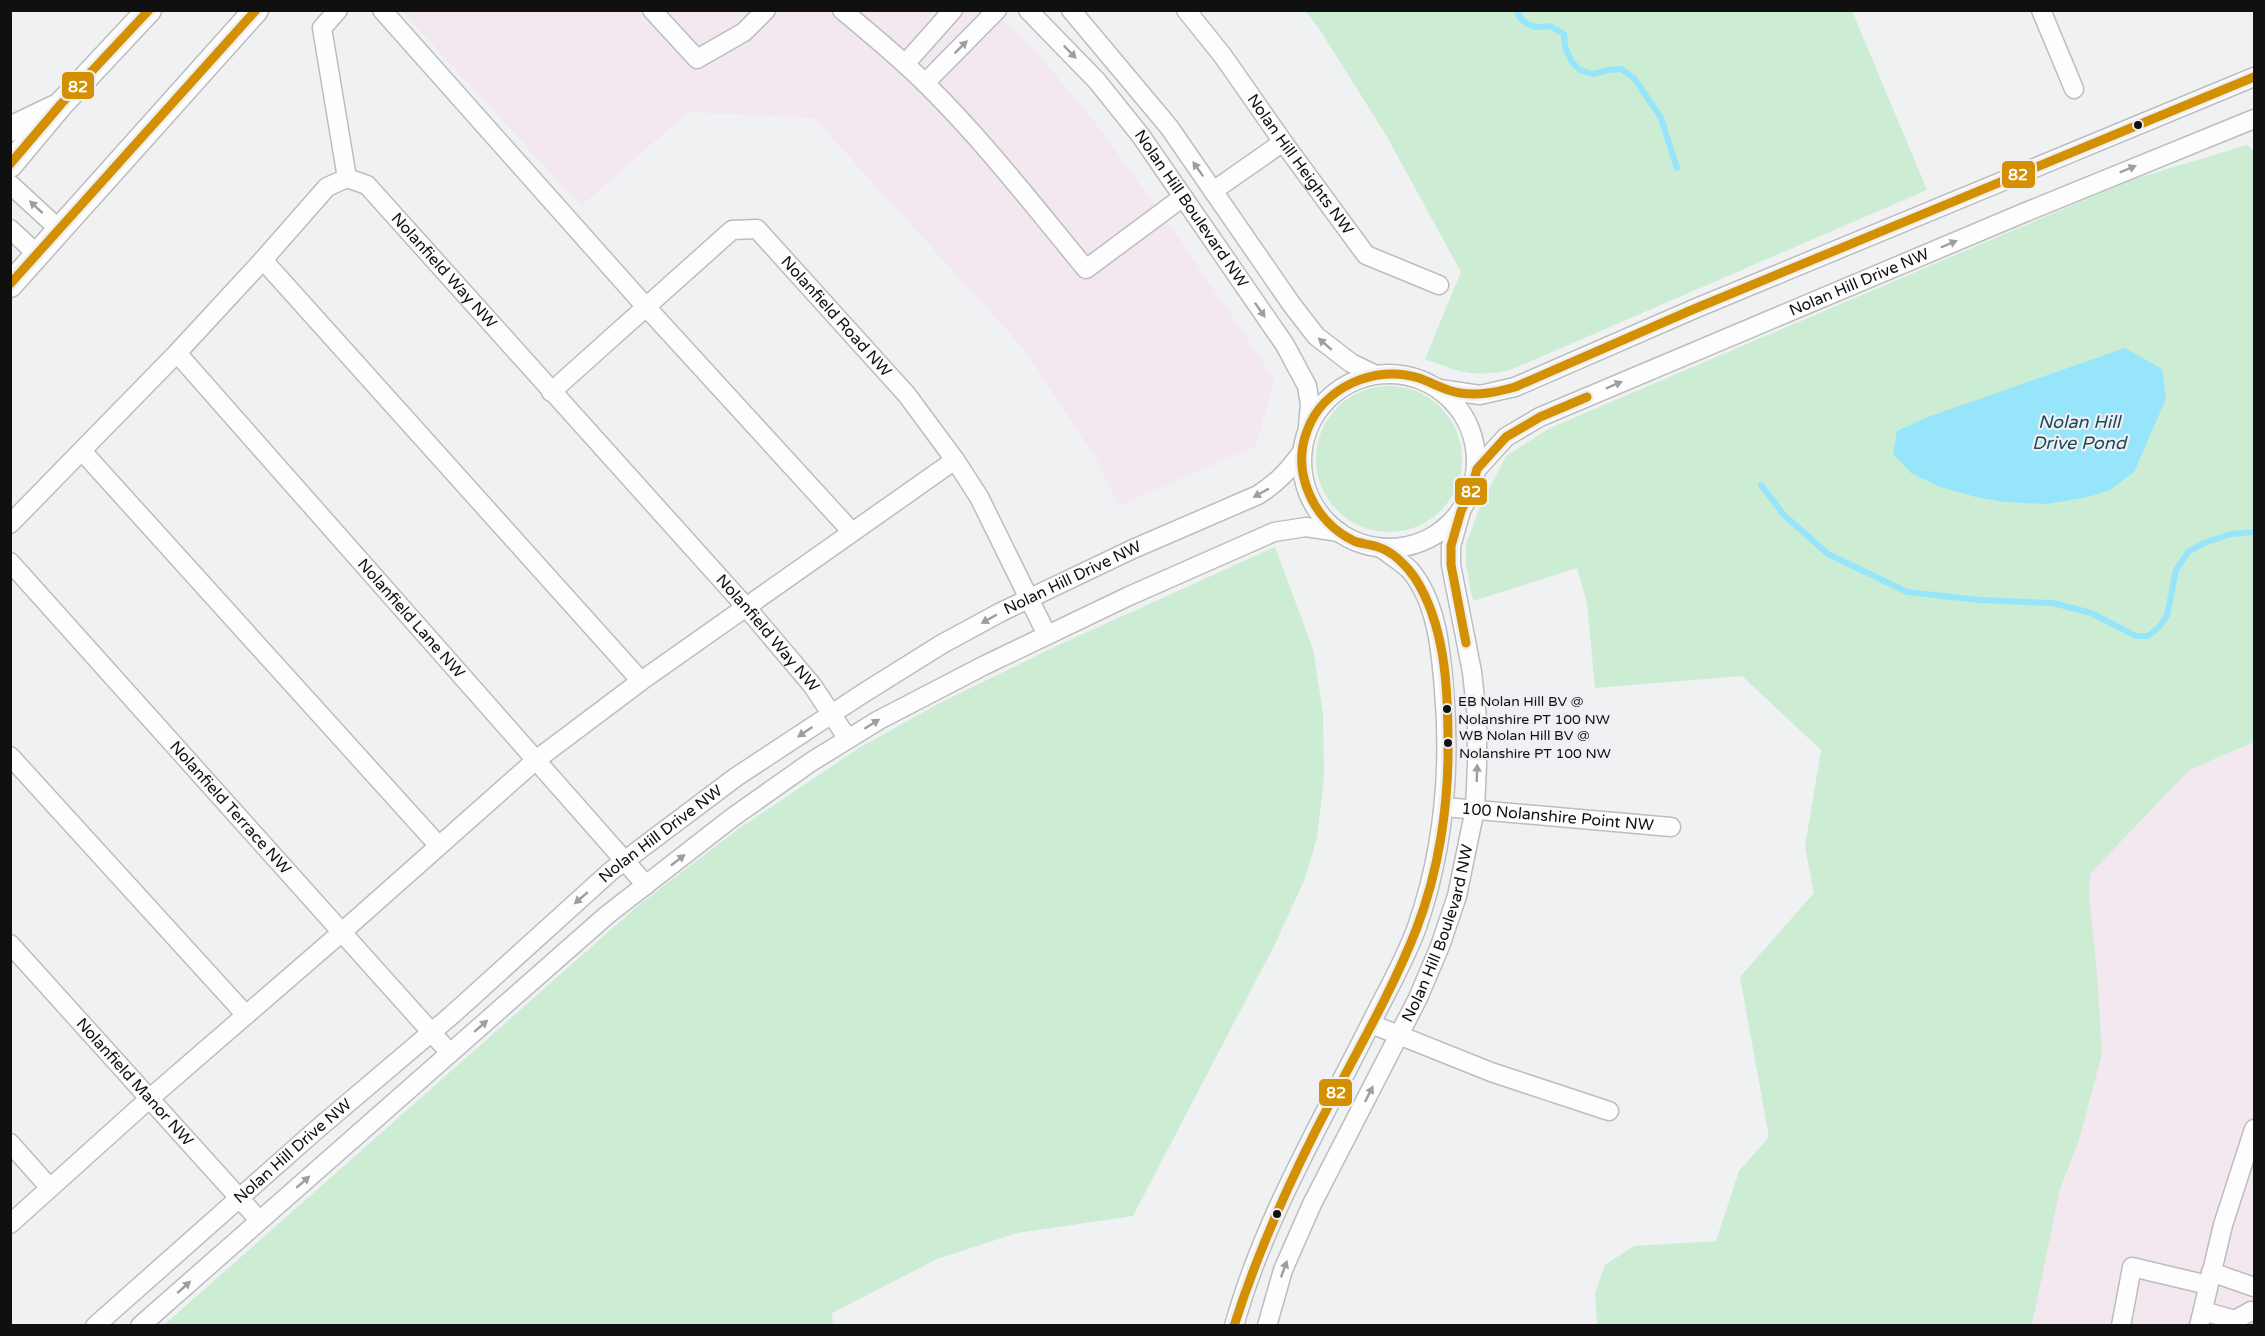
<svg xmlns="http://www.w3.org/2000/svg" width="2265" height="1336" font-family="'Varela Round',sans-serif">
<rect width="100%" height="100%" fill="#f0f1f3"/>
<g fill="#f3e7f0">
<path d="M402,11h590l36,32 63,74 93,128 90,134 -18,67 -138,60 -20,-44 -74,-113 -210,-231 -126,-6 -107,94z"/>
<path d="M2254,742v583l-222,1 28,-137 19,-49 23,-86 -13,-158 1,-22 99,-104z"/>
</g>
<g fill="#ccecd4">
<path d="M1305,11h547l75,179 -417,180c-39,8 -49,2 -85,-11l36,-87 -75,-137 -68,-108z"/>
<path d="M2247,145l7,6v591l-65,28 -99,104 -1,22 8,77 5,81 -23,86 -19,49 -28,136h-435l-2,-32 10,-28 29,-19 82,-5 23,-70 30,-34 -29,-160 74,-84 -9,-46 16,-97 -79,-74 -147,12 -8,-85 -10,-35 -104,33 -7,-36v-21l15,-40 25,-48 44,-28 581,-248z"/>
<circle cx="1389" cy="459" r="73"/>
<path d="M1275,547l38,102 10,64 1,64 -7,61 -13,43 -30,65 -141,270 -116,17 -80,26 -105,54 1,12h-669l476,-421 97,-74 122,-82 77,-43 116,-57z"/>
</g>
<path fill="#96e5fb" d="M2125,348l37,21 4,30 -32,73 -24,18 -22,7 -41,7 -42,-2 -29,-5 -36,-10 -29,-14 -18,-19 4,-23 31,-14z"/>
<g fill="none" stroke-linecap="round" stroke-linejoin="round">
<g stroke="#96e5fb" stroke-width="6">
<path d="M1517,10c4,16 19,19 33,16l14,8 1,13 7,15 8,8 13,4 15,-4 13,-1 13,9 27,40 16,50"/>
<path d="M1761,485l23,30 44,39 79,38 72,8 74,3 38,10 45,23h12l10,-8 9,-12 9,-46 12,-18 16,-9 27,-9 23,-2"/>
</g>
<g stroke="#bcbdbe" stroke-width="21">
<g id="minor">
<path d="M338,10l-16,18 25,150"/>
<path d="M382,10l256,288 214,234"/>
<path d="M652,10l45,49 47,-27 22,-22"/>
<path d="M842,10c29,24 57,47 83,73 58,57 109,123 161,186l97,-72"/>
<path id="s1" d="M1028,10l69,71 44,55 144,209 22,41 3,19 -2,20"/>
<path d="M1071,10l98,117 123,178 24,31 35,27 23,11"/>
<path id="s2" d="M1186,10l37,46 60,86 83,113 73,30"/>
<path d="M2041,10l33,79"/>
<path d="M905,64l48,-54"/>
<path d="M925,83l72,-73"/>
<path d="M10,184l51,47"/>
<path d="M1213,191l70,-49"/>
<path d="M10,229l28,26"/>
<path d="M263,260l378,421"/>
<path id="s3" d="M177,353l469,532"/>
<circle cx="1389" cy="461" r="87"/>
<path d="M1440,389l40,6 35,-8 179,-78 560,-232"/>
<path id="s4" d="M551,392l181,-162 25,-1 150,166 48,65 24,37 68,138"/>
<path d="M82,451l357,395"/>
<path id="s5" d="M1477,469l29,-32 34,-20 481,-203 233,-95"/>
<path id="s6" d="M10,524l167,-171 86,-93 64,-73 20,-9 20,7 379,422 66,78 36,54"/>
<path id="s7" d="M10,562l440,491"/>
<path d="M10,756l236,259"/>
<path id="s8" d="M1444,807l227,20"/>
<path id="s9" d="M10,944l249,276"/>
<path d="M1371,1024l120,48 118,39"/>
<path d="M10,1143l40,45"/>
<path d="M10,1224l139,-125 193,-167 194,-172 105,-79 314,-221"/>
<path d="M2211,1272l43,15"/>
<path d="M2203,1311l32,9 16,-9 3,1"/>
<path id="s10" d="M95,1326l220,-195 138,-117 158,-143 125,-94 126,-83 80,-50 59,-32 132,-63 125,-54c19,-12 31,-25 44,-43"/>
<path d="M140,1326l467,-411 126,-98 78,-55 68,-42 106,-55 144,-69 145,-64 32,-5 33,5"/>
<path d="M1234,1326c29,-104 84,-198 132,-293 17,-35 38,-70 51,-106 27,-78 34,-155 27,-237 -3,-39 -7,-88 -34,-120 -8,-8 -20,-15 -29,-22"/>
<path id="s11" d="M1267,1326l16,-56 29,-66 106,-206 22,-52 17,-50 18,-87 2,-44v-47l-5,-46 -21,-107v-19l10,-35"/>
<path d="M2121,1326l11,-59 76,18"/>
<path d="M2199,1326l24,-101 31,-96"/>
</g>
</g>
<g stroke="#bcbdbe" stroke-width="27">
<g id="major">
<path d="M10,129l44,-21"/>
<path d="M10,165l51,-61 88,-94"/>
<path d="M10,285l246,-275"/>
</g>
</g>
<use href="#minor" stroke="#fdfdfd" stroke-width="18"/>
<use href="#major" stroke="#fdfdfd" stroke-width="24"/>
<g stroke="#eff0f4" stroke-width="14">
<g id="bus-1">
<path d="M10,164l51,-60 88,-94"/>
<path d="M10,284l246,-274"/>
<path d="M1466,643l-15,-78v-19l10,-35 10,-20 6,-22 29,-32 34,-20 47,-20"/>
<path d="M1234,1326c21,-66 48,-128 79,-190 34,-68 75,-135 103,-206 23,-59 33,-126 32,-189 0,-54 -3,-116 -33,-163 -8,-12 -23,-27 -37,-31 -8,-3 -17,-3 -24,-6 -40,-19 -63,-68 -47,-110 16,-44 68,-67 112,-53 14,5 26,13 41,15 19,3 37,-1 55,-6l179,-78 560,-232"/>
</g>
</g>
<use href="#bus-1" stroke="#d49003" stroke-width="9"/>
</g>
<defs><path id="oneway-solid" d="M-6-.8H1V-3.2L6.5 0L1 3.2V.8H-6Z" transform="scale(1.5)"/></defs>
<g fill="#9e9e9f">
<use href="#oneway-solid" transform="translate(961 47) rotate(-45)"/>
<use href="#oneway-solid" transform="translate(1070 52) rotate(46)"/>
<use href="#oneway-solid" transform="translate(1198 169) rotate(-125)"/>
<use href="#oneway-solid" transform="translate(2128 169) rotate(-23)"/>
<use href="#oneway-solid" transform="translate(36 207) rotate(-137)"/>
<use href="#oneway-solid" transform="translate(1949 244) rotate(-23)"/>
<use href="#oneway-solid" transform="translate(1260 310) rotate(55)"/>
<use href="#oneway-solid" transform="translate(1325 344) rotate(-139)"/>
<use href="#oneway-solid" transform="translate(1614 385) rotate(-23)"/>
<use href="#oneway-solid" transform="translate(1261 493) rotate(151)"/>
<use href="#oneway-solid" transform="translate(989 619) rotate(151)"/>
<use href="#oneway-solid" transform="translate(872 724) rotate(-32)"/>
<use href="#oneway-solid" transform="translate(805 732) rotate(146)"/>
<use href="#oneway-solid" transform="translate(1477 773) rotate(-88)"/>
<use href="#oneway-solid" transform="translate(678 860) rotate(-38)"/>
<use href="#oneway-solid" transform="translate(581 898) rotate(139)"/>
<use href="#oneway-solid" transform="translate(481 1026) rotate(-41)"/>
<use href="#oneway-solid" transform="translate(1369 1094) rotate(-63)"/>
<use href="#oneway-solid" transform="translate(303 1182) rotate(-41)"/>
<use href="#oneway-solid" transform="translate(1284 1269) rotate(-70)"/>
<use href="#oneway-solid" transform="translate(184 1287) rotate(-42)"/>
</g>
<g fill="#101011" stroke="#eff0f4" stroke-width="2">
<circle cx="2138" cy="125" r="5"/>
<circle cx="1447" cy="709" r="5"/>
<circle cx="1448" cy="743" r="5"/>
<circle cx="1277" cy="1214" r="5"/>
</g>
<g text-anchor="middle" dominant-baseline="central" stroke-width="4.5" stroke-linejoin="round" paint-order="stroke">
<g font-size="14" fill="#101011" stroke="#eff0f4" text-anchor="start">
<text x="1458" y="701">EB Nolan Hill BV @<tspan x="1458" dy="18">Nolanshire PT 100 NW</tspan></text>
<text x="1459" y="735">WB Nolan Hill BV @<tspan x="1459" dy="18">Nolanshire PT 100 NW</tspan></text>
</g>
<g font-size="16" fill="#101011" stroke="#eff0f4">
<text stroke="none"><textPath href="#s2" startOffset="192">Nolan Hill Heights NW</textPath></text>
<text stroke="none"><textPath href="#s1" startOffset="258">Nolan Hill Boulevard NW</textPath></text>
<text stroke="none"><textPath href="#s6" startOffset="621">Nolanfield Way NW</textPath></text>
<text stroke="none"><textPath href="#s5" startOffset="429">Nolan Hill Drive NW</textPath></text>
<text stroke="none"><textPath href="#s4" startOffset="386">Nolanfield Road NW</textPath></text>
<text stroke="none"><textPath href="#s10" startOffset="1236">Nolan Hill Drive NW</textPath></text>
<text stroke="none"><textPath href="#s3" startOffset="354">Nolanfield Lane NW</textPath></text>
<text stroke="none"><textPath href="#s6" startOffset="1107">Nolanfield Way NW</textPath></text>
<text stroke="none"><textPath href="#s7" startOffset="330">Nolanfield Terrace NW</textPath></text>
<text stroke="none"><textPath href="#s8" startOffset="114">100 Nolanshire Point NW</textPath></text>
<text stroke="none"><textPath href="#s10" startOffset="750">Nolan Hill Drive NW</textPath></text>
<text stroke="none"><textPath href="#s11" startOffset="430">Nolan Hill Boulevard NW</textPath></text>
<text stroke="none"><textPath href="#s9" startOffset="186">Nolanfield Manor NW</textPath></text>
<text stroke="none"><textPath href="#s10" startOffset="264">Nolan Hill Drive NW</textPath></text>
</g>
<g font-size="18" font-style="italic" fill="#1a4b58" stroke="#eff0f4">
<text x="2079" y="422">Nolan Hill<tspan x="2079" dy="21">Drive Pond</tspan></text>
</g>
</g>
<g stroke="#eff0f4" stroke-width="2">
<rect x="61" y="71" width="34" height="29" rx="6" fill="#d49003"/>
<rect x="2001" y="160" width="35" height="29" rx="6" fill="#d49003"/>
<rect x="1454" y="477" width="34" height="29" rx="6" fill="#d49003"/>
<rect x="1318" y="1078" width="35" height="29" rx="6" fill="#d49003"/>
</g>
<g font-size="16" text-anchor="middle" font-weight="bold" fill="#fff">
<text x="78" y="92">82</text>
<text x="2018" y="180">82</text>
<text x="1471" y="497">82</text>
<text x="1336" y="1098">82</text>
</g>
<rect width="2265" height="1336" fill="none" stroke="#101011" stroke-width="24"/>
</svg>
